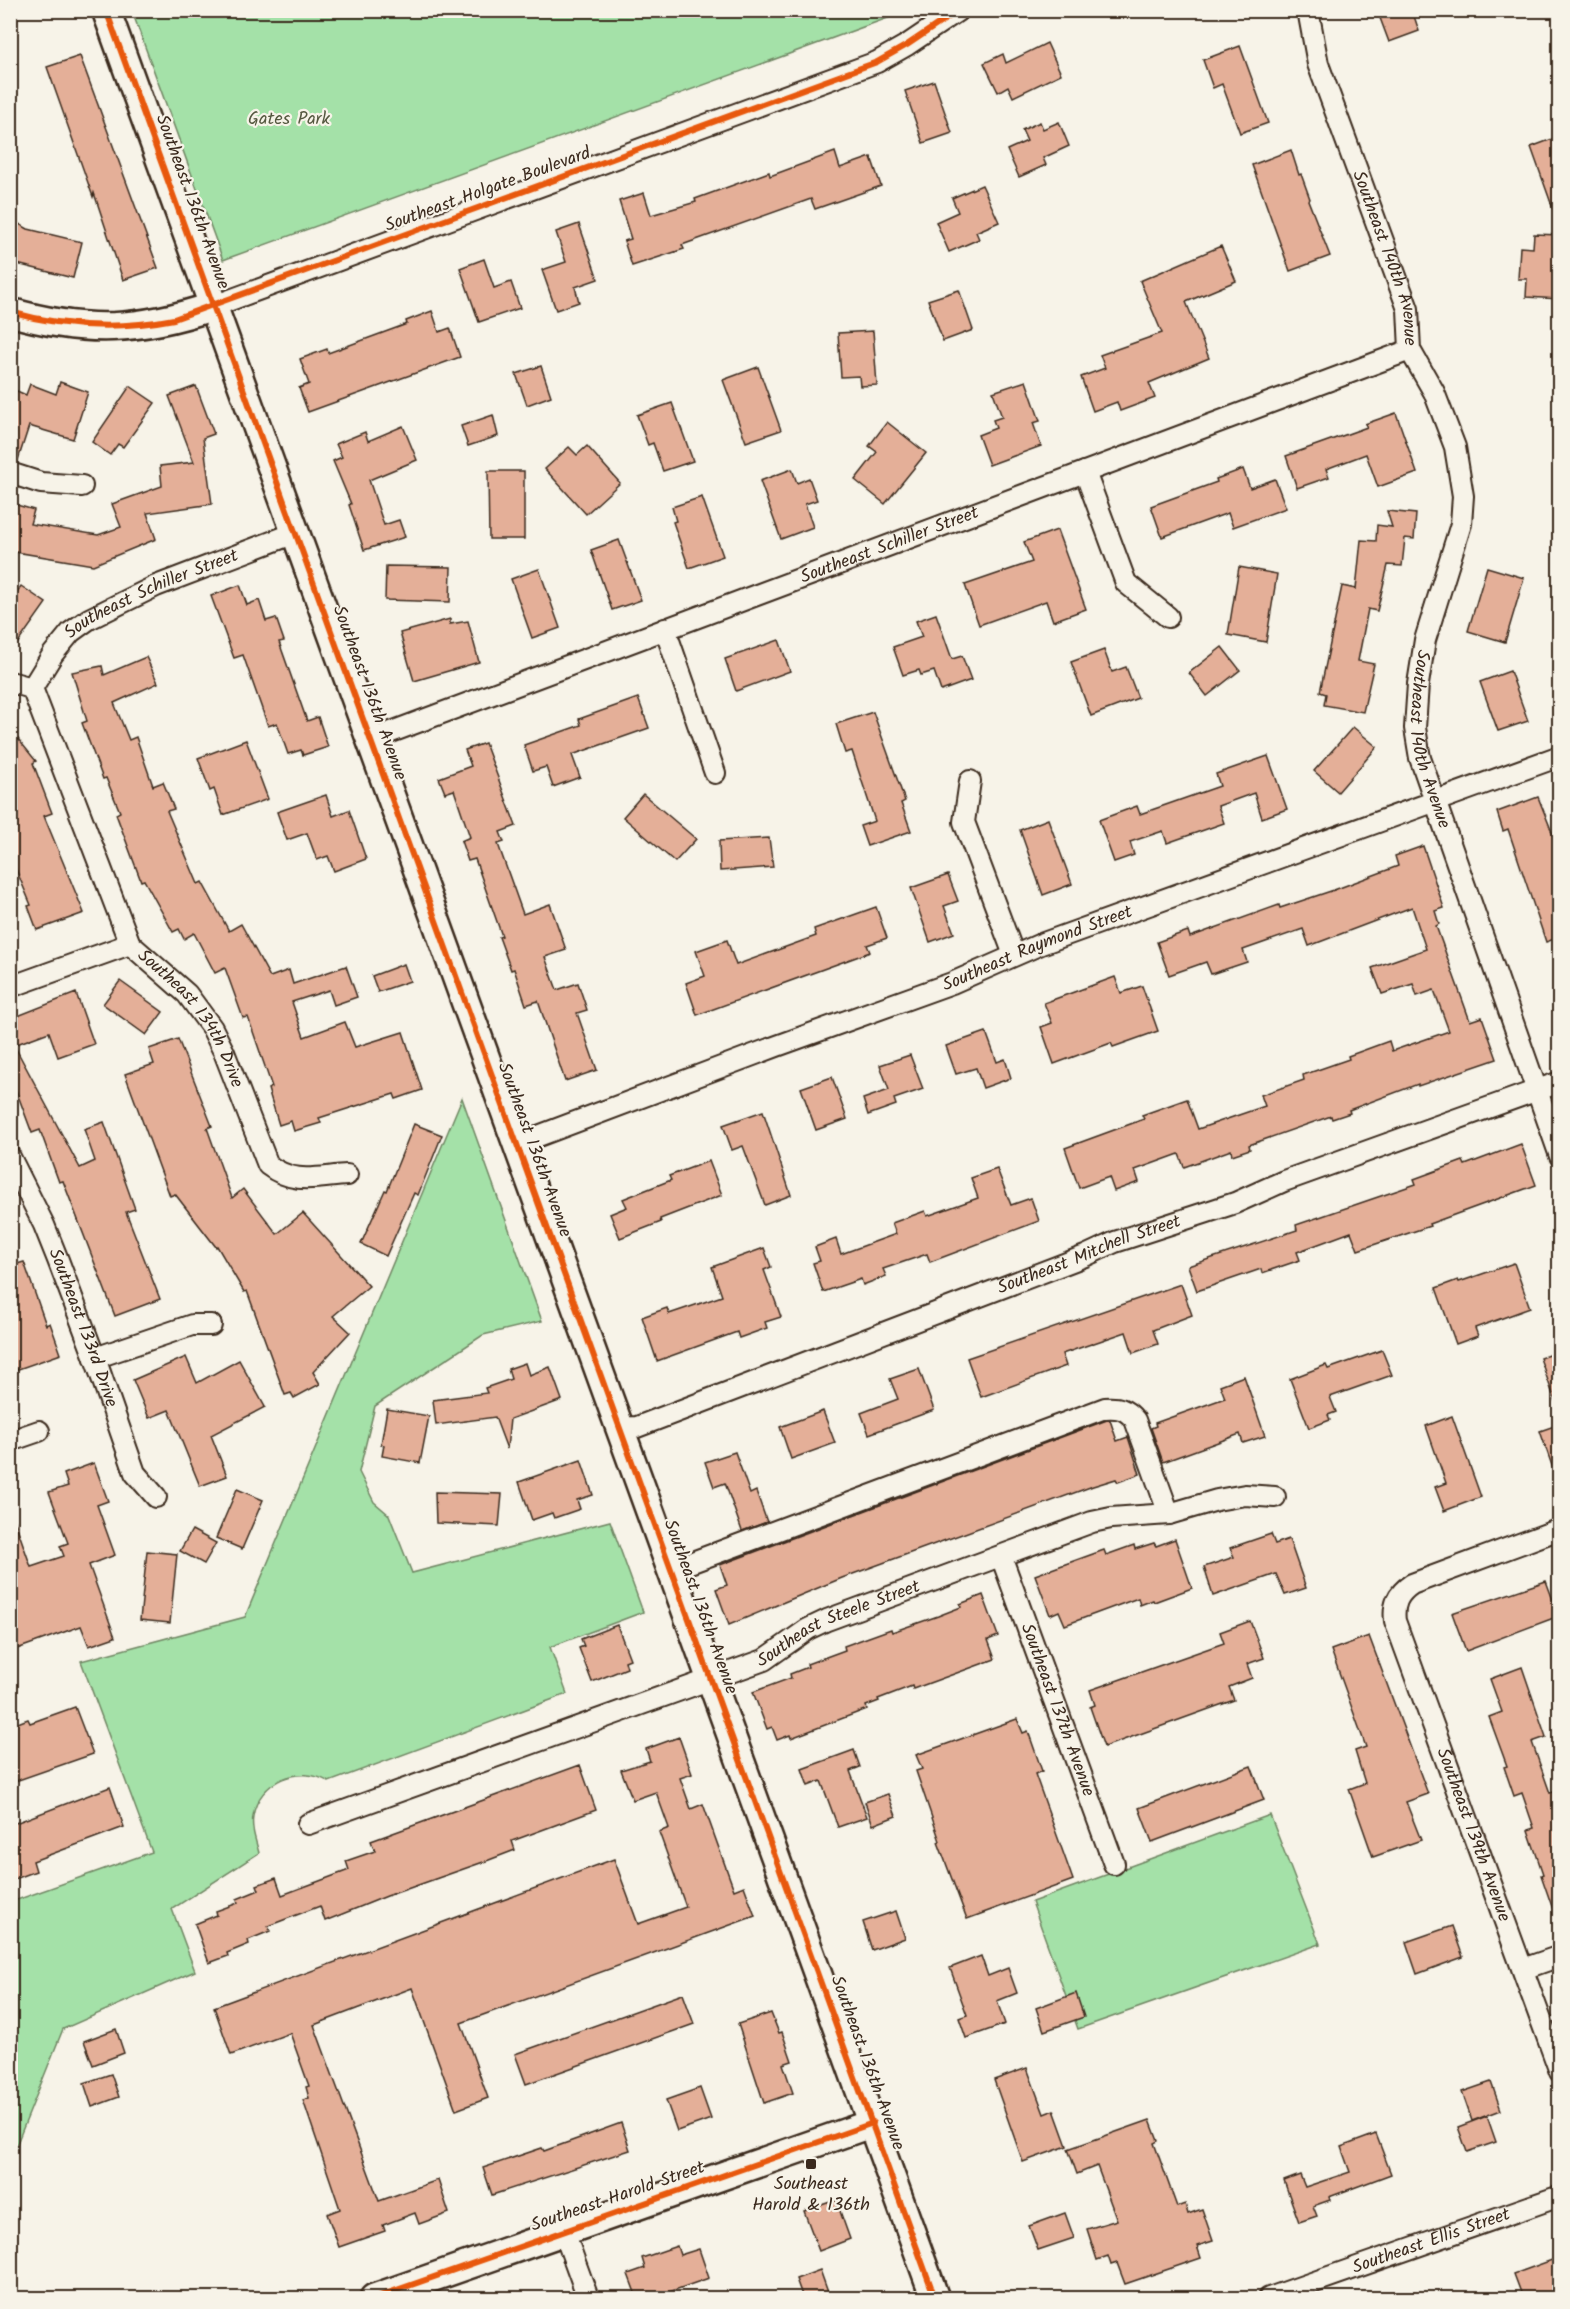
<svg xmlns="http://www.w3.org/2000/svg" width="1570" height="2309" font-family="Kalam,sans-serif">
<rect width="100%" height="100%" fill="#f7f3e8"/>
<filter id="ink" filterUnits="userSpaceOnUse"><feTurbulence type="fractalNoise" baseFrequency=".0167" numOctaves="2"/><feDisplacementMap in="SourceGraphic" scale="12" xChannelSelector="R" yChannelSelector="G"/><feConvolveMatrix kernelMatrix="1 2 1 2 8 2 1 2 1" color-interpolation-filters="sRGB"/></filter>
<g filter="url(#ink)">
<g fill="#a4e1a8" stroke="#708663" stroke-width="1.5">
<path d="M132,11v-1l775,1 -684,249z"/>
<path d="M462,1098l80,223 -59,14 -108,71 -16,66 15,30 15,13 23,58 198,-52 33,91 -93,35 17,47 -238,88c-30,-18 -70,-1 -76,34 -2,13 3,25 6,37l-87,56 23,62 -132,58 -47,117 -5,7v-251l141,-50 -71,-191 164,-44z"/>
<path d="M1270,1815l50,129 -242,85 -46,-127z"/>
</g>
<g fill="#e4af98" stroke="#3b2a1e" stroke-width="1.5">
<path d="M1377,10h35l7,21 -30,11z"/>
<path d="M1047,43l14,31 -48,23 -5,-11 -10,6 -14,-29 19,-9 3,9z"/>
<path d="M1240,46l28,77 -28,10 -18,-49 -9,4 -10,-28z"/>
<path d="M80,56l78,212 -35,12 -29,-87 -1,4 -46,-130z"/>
<path d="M934,81l18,52 -29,10 -18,-52z"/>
<path d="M1040,122l3,7 16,-7 10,24 -26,12 3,7 -27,12 -12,-27 20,-9 -5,-11z"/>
<path d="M1555,138l5,11v71h-3l-26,-73z"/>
<path d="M1291,150l8,25 2,-1 9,25 -2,1 22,56 -40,15 -38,-106z"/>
<path d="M835,152l5,16 31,-11 10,29 -66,23 -4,-10 -129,46 2,4 -52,17 -8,-25 7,-2 -12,-38 25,-8 7,22 45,-13 -1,-3 74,-27 1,4z"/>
<path d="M982,185l17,37 -23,10 3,7 -30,13 -13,-30 22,-10 -6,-14z"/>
<path d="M10,219l18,10 54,13 -9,36 -56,-14 -7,-4z"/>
<path d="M579,224l19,55 -23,8 4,15 -23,8 -14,-40 24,-8 -10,-30z"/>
<path d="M1534,234l26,1v64l-34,-2 1,-18h-9l2,-32 13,1z"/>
<path d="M1221,246l15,35 -50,21 23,56 -60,25 6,15 -35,13 -3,-9 -24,9 -12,-34 24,-9 -5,-13 62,-22 -22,-52z"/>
<path d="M484,259l10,29 17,-6 9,26 -41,14 -19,-54z"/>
<path d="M959,290l14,40 -30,11 -15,-41z"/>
<path d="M432,311l7,21 11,-4 10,29 -152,55 -9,-24 10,-4 -9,-25 27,-10 1,4 79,-29 -1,-3z"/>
<path d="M873,331l4,54 -17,1 -1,-10 -18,1 -3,-44z"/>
<path d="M541,366l10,30 -24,9 -11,-31z"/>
<path d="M758,367l23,63 -35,12 -23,-62z"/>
<path d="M1026,381l14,40 -7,2 8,23 -52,19 -11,-30 18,-7 -3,-8 9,-3 -9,-25z"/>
<path d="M60,382l28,10 -15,47 -44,-13 -12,37 -7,-2v-73l16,7 4,-11 26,10z"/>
<path d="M130,386l25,17 -32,44 -5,-3 -8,11 -18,-13z"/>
<path d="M196,386l18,48 -11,4 9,66 -65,9 9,26 -63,26 -83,-14v-48l24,7 -4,14 68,11 23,-8 -9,-23 50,-18 -2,-20 34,-4 -25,-66z"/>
<path d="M672,403l21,58 -30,10 -10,-28 -5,2 -11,-30z"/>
<path d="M1396,413l21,60 -39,14 -12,-33 -40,15 3,8 -32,11 -11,-32 81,-29 -2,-3z"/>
<path d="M493,415l5,21 -30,10 -7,-20z"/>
<path d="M887,422l39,31 -41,51 -30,-24 22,-28 -8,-6z"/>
<path d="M403,426l14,34 -48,20 15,45 15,-5 6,17 -41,13 -15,-45 2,-1 -18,-43 9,-4 -6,-13 29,-12 3,9z"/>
<path d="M587,446l33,37 -34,31 -41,-45 24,-22 8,8z"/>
<path d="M792,469l5,14 12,-5 8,22 -12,4 8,23 -32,12 -21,-58z"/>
<path d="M1243,469l7,19 25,-9 11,29 -53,19 -5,-14 -66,24 -11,-31 66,-24 -1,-3z"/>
<path d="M488,471h36v68h-35z"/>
<path d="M702,497l21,59 -34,12 -16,-46 3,-1 -4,-14z"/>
<path d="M1387,511l29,3 -2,25 -9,-1 -3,28 -14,-1 -11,46 -9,-2 -10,52 16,3 -11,48 -39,-7 2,-11 -6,-2 22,-106 14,3 5,-49 15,1 1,-16 15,2z"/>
<path d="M1057,530l29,79 -33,12 -7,-20 -67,24 -14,-40 67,-23 -8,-20z"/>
<path d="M619,540l22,60 -29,10 -21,-60z"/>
<path d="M386,566l65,1 -1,35 -65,-2z"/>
<path d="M1239,567l38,7 -11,68 -38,-7z"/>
<path d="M1487,567l37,11 -19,64 -37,-11z"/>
<path d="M539,569l21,59 -28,10 -21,-59z"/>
<path d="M240,585l7,20 12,-5 7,21 10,-3 8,23 -5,1 28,79 11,-4 10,30 -25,8 -2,-5 -13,4 -11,-31 -9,3 -25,-71 -9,3 -23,-62z"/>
<path d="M21,586l25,17 -36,51v-52z"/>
<path d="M936,614l16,45 10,-3 9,24 -30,11 -7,-20 -13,4 -2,-5 -16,5 -10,-28 29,-10 -6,-16z"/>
<path d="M450,619v5l18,-3 11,41 -65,19 -14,-48z"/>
<path d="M779,640l11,31 -54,20 -11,-32z"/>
<path d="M1222,647l18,23 -33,26 -18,-23z"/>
<path d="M1104,650l8,22 14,-5 12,31 -47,18 -20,-54z"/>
<path d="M146,657l12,26 -44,20 15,37 7,-3 17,49 10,-4 11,27 -7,2 31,73 4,-2 27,49 12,-7 29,53 19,-7 4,14 53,-18 11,31 -23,8 -5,-15 -37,12 12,35 41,-15 10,25 48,-15 19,58 -26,9 -2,-5 -75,24 2,5 -27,8 -3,-10 -12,4 -11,-36 4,-2 -24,-70 -5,1 -18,-50 -10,5 -21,-40 -10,6 -5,-10 -6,3 -29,-52 -3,1 -25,-67 4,-2 -14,-34 -3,1 -21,-56 5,-2 -15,-49 30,-6 2,9z"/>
<path d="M1510,671l18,50 -30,10 -18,-49z"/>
<path d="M638,698l11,30 -77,27 8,22 -27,10 -7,-20 -13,4 -9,-26 57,-20 -2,-6z"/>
<path d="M873,712l32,89 -4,2 10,28 -44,15 -7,-20 15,-5 -23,-70 -7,2 -9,-29z"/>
<path d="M1353,727l24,20 -39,45 -24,-21z"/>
<path d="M10,729l26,32 -3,2 19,50 -8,3 40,97 -47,17 -9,-24 3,-1 -21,-50z"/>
<path d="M246,740l22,59 -45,16 -9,-26 -4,2 -12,-33z"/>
<path d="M485,743l31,83 -16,6 4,10 -6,2 25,70 27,-10 16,46 -21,7 12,33 21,-7 9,27 -10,3 20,57 -32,11 -27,-80 -12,4 -12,-36 -3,1 -12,-33 3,-1 -27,-77 -7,2 -7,-20 9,-4 -16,-47 -9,3 -6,-15 32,-12 -6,-16z"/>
<path d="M1268,756l19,53 -25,9 -8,-25 -36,13 6,17 -57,20 -4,-12 -33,11 4,13 -20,7 -15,-42 38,-14 3,8 80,-28 -4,-12z"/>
<path d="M643,794l53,45 -21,23 -52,-45z"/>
<path d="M326,795l7,21 16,-6 17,49 -32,12 -6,-15 -11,4 -10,-27 -20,7 -10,-28z"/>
<path d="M1538,797l22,55v85l-14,5 -38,-113 -5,2 -6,-19z"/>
<path d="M1048,819l24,65 -29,11 -23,-65z"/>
<path d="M769,838l4,29 -53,4 -1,-30z"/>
<path d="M1423,846l21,62 -9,3 4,13 -3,2 34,95 12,-4 15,42 -79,27v-2l-69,26 1,3 -18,6 -1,-3 -82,29 1,4 -18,6 -1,-5 -47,17 -5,-13 -44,16 4,12 -25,9 -5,-14 -30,11 -14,-40 79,-29 -2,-4 45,-16 11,30 67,-23 -4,-11 43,-15 -1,-5 46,-16 -1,-3 41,-15 3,10 57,-20 -15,-41 -17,6 -4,-12 -31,10 -10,-26 54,-19 -14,-42 -103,39 -6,-17 -60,21 4,12 -36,12 -5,-12 -37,13 -12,-33 31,-11 2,6 89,-32 1,3 54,-18 64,-24 -3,-10z"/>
<path d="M948,875l10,26 -14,5 10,27 -24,9 -19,-54z"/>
<path d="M876,907l11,31 -20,7 3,7 -173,63 -11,-32 19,-7 -9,-25 31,-11 9,25 80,-29 -2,-7z"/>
<path d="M404,964l6,17 -32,11 -6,-16z"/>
<path d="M1115,977l6,16 21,-7 16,45 -45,16 -2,-4 -57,21 -13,-37 11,-4 -8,-20z"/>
<path d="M120,981l43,31 -17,23 -43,-31z"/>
<path d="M76,993l18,51 -36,13 -9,-25 -35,13 66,123 15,-7 -11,-32 20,-7 31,87 -9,3 34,87 -45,17 -52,-135 -4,1 -19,-52 -8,3 -22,-59v-55z"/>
<path d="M986,1032l11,30 8,-3 6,19 -28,10 -7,-20 -20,6 -10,-28z"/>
<path d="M178,1039l34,87 -5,2 25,70 11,-9 34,45 26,-21 66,73 -36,30 17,16 -37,40 7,12 -26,14 -3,-5 -6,2 -38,-104 -3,1 -27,-46 -1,1 -41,-53 -5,2 -45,-122 29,-10 -5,-15z"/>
<path d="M910,1055l13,34 -29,10 2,6 -28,10 -5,-16 26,-9 -9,-25z"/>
<path d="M832,1077l15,42 -31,11 -15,-42z"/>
<path d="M763,1111l28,84 -26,10 -22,-59 -11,4 -9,-25z"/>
<path d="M414,1124l28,11 -24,60 -4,-2 -28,63 -25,-12 24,-54 2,1z"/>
<path d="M1521,1144l15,41 -107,39 1,2 -72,24 -7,-18 -54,20 3,8 -38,13 -1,-4 -64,22 -9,-25 109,-36 -1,-5 120,-41 -2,-5 49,-18 2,4z"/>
<path d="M709,1161l13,34 -62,24 1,3 -41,16 -10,-24 17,-7 -4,-8 48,-19 -2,-4z"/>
<path d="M997,1169l14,36 20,-7 8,23 -109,41 -3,-8 -44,15 3,7 -23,9 -2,-6 -38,13 -10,-29 7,-2 -5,-14 21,-8 5,15 55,-20 -4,-11 33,-12 2,5 51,-18 -7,-20z"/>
<path d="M764,1248l7,19 -7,3 17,47 -16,5 2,6 -28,10 -2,-6 -80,29 -15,-44 25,-9 2,6 53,-18 -10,-29z"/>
<path d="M24,1262l22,63 4,-2 11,31 -51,18v-106z"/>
<path d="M1514,1263l16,45 -55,20 3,8 -22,8 -20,-56 22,-8 1,2z"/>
<path d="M1181,1284l11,31 -39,15 5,14 -25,9 -7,-21 -64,22 4,12 -85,31 -14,-39z"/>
<path d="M1382,1350l10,25 -62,22 6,15 -8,3 2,5 -21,8 -19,-49 36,-14 2,4z"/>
<path d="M1560,1351v55h-3l-17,-48z"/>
<path d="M186,1357l11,26 42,-23 26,47 -54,28 16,41 -27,10 -31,-76 -20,8 -16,-38z"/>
<path d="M525,1363l4,12 21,-8 12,33 -52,19 -3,30 -12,-32 -59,8 -3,-25 54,-7 -2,-5 26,-9 -3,-10z"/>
<path d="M919,1369l15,41 -65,24 -8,-21 37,-14 -8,-20z"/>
<path d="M1244,1376l21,60 -22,7 -3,-9 -77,28 -12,-34 5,-2 -1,-3 70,-25 -5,-13z"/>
<path d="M387,1409l42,7 -9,47 -38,-7 2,-11 -3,-1z"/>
<path d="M823,1411l12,32 -44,16 -11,-32z"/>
<path d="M1452,1416l29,81 -37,14 -9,-24 11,-4 -20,-57z"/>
<path d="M1107,1420h3l7,21 11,-4 12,37 -22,8 -2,-3 -23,7 -251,92 -113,47 -13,-36 11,-4 -7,-20z"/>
<path d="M1560,1424v55l-3,1 -17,-49z"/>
<path d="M735,1452l15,42 6,-3 11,31 -25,9 -17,-48 -11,4 -9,-25z"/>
<path d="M581,1460l12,35 -16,5 3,9 -26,9 -2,-5 -20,7 -13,-38z"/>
<path d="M94,1463l14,38 -11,4 18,50 -26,10 26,72 -26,9 -8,-20 -64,23 -7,-19v-113l3,-1 18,51 33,-11 -4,-10 8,-3 -19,-51 19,-6 -4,-12z"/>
<path d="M237,1489l26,11 -21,49 -26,-11z"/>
<path d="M435,1492l67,2 -3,32 -63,-3z"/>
<path d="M192,1530l24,13 -12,21 -24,-13z"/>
<path d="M1271,1534l4,10 14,-5 17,49 -21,7 -9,-21 -63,22 -9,-29 30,-10 -4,-9z"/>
<path d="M1175,1539l17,49 -38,14 -1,-2 -13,5 -2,-7 -73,27 -6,-14 -9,4 -15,-40 69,-25 2,5 28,-10 1,4 19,-6 2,3z"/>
<path d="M147,1551l30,3 -7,69 -30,-3z"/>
<path d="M1546,1581l13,35 -93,35 -14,-38z"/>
<path d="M983,1595l15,41 -10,4 7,19 -82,30 -1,-3 -34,13 1,2 -13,5 1,3 -76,29 -1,-3 -13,5 -5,-13 -5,2 -14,-37 38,-14 -1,-4 18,-7 -1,-3 38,-14 -1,-4 47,-17 1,3 46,-16 23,-9 -1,-3z"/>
<path d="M1250,1621l14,37 -17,6 5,14 -23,9 5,13 -130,47 -14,-40 5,-2 -5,-15 134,-47 -4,-11z"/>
<path d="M617,1625l13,34 -5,2 2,7 -35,14 -13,-34 5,-2 -3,-7z"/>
<path d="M1369,1636l59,158 -22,8 15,38 -48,17 -24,-68 16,-6 -10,-32 11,-4 -35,-97z"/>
<path d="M1522,1667l24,70 -14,5 18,51 10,-3v131h-3l-16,-46 2,-1 -15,-44 6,-2 -12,-35 -8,3 -10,-29 3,-1 -18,-49 13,-5 -12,-33z"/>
<path d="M75,1707l18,47 -83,29v-57l18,-7 2,4z"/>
<path d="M1017,1719l6,14 5,-2 14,40 -7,3 38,106 -106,39 -29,-77 2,-1 -24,-70 6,-2 -6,-14z"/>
<path d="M679,1737l13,37 -12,4 11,31 12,-5 31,86 10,-4 11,30 -294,107 27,75 -32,12 -44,-122 -98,37 65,176 59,-21 11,33 -30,11 -4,-11 -32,12 2,6 -46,16 -12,-33 13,-5 -37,-109 6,-2 -3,-11 3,-1 -19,-53 -59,22 -17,-48 400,-148 24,65 48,-17 -27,-75 10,-4 -13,-36 -23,8 -12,-30 29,-9 -4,-12z"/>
<path d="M854,1750l6,17 -10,4 17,46 -29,10 -17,-46 -13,5 -6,-17z"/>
<path d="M580,1765l16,45 -84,31 3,9 -26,10 -102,36 -62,25 -5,-15 -52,20 2,5 -22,9 1,4 -22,9 1,3 -19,7 -14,-39 22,-9 -1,-4 22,-8 -1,-4 22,-9 -2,-5 19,-7 6,17 67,-25 -3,-9 29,-10 -4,-10z"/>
<path d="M1251,1766l13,34 -112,42 -13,-34z"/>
<path d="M110,1787l14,40 -91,34 3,10 -26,10v-56z"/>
<path d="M888,1794l8,22 -23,9 -8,-23z"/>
<path d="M896,1911l9,27 -33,12 -9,-28z"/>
<path d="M1452,1926l11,31 -46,17 -11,-32z"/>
<path d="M981,1956l7,20 20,-8 9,25 -20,8 8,23 -39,14 -7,-20 8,-3 -17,-47z"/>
<path d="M1076,1993l8,24 -40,14 -8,-23z"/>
<path d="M683,1994l11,30 -168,60 -11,-30z"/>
<path d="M771,2013l8,20 3,-1 10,29 -9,3 10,29 -29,10 -26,-79z"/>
<path d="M116,2029l8,24 -31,12 -9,-24z"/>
<path d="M1027,2068l17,46 10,-4 13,36 -44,16 -29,-82z"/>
<path d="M111,2074l8,23 -27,10 -8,-24z"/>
<path d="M1491,2082l10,28 -29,11 -10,-29z"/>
<path d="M700,2088l11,31 -34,12 -11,-31z"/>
<path d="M1487,2116l9,26 -29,10 -9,-25z"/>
<path d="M1150,2120l8,21 -4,2 23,64 8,-3 3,10 14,-5 11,32 -16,5 4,12 -76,26 -8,-21 -6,2 -3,-9 -11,4 -10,-31 30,-9 -20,-54 -20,8 -9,-25z"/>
<path d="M621,2123l9,27 -138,45 -9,-27 59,-20 2,3z"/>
<path d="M1376,2134l15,40 -62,23 1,3 -17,6 4,10 -18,6 -15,-41 16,-6 5,12 45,-15 -9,-25z"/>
<path d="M836,2200l14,39 -31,12 -15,-40z"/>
<path d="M1065,2213l9,25 -36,12 -9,-24z"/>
<path d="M677,2246l3,9 19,-6 10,29 -57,20h-15l-9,-24 17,-6 -3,-10z"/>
<path d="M1560,2257v38l-9,3h-28l-9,-24z"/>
<path d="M820,2270l10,28h-27l-7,-19z"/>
</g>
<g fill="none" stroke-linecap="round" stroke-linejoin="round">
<g stroke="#3b2a1e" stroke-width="24">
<g id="street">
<path id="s1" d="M1308,10l10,54 90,245 2,41 24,42 21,55 8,49 -2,28 -36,116 -7,44 -3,44 5,30 140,398"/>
<path d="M214,306l663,-244 30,-17 52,-35"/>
<path d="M1085,472l41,111 42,34"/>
<path d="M10,473l31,10 41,3"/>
<path d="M665,629l50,144"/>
<path d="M10,682l22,6"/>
<path id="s2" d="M32,688l98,256 57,50 25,34 12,24 44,113c26,20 48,12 79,10"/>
<path id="s3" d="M32,688l21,-34 18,-22 18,-13 67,-33 139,-53"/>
<path id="s4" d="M370,740l1040,-390"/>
<path d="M970,781l-6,41 50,133"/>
<path d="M10,987l120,-43"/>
<path id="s5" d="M517,1144l260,-98 175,-63 89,-39 519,-188"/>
<path id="s6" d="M10,1157l34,68 14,35 37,98 40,115 21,24"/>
<path d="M95,1358l97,-33h19"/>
<path id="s7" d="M619,1428l18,-1 448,-171 30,-14 120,-39 49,-22 276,-99"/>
<path d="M10,1441l29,-10"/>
<path id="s8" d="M1560,1529l-148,55c-15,10 -19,21 -17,37l165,451"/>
<path id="s9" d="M1001,1556l113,308"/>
<path d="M671,1570l434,-162c14,-1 21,1 30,12l34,94"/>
<path id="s10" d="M308,1824l456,-164 44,-31 19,-9 265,-98 19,-4 58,-4 48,-14 28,-5 30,2"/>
<path d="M1523,1969l37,-13"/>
<path d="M564,2232l24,66"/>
<path id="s11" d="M1269,2298l291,-102"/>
</g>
</g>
<g stroke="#3b2a1e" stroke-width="32">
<g id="secondary">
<path d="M106,10l829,2288"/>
<path d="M10,312c77,22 129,19 204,-6"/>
<path d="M374,2298l499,-175"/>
</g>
</g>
<use href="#street" stroke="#f7f3e8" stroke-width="20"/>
<use href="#secondary" stroke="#f7f3e8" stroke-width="27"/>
<g stroke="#f7f3e8" stroke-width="10">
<g id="cycleway">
<path d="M106,10l829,2288"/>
<path d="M10,312c56,16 108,18 164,7l703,-257 30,-17 52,-35"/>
<path d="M374,2298l499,-175"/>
</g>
</g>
<use href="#cycleway" stroke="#e8590c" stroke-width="6"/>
</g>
</g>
<rect fill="#3b2a1e" stroke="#f7f3e8" stroke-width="2" x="805" y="2158" width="12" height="12" rx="3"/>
<g text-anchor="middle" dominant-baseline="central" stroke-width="4.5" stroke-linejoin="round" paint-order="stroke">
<g font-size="18" fill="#555840" stroke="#f7f3e8">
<text x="289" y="119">Gates Park</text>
</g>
<g font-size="18" fill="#3b2a1e" stroke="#f7f3e8">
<text transform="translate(488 190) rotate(-20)">Southeast Holgate Boulevard</text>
<text transform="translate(192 202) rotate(70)">Southeast 136th Avenue</text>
<text stroke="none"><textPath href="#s1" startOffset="261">Southeast 140th Avenue</textPath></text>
<text stroke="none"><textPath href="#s4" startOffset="555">Southeast Schiller Street</textPath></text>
<text stroke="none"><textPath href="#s3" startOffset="158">Southeast Schiller Street</textPath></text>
<text transform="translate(369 693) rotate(70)">Southeast 136th Avenue</text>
<text stroke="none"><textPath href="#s1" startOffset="765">Southeast 140th Avenue</textPath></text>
<text stroke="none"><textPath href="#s5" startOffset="556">Southeast Raymond Street</textPath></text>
<text stroke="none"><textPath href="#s2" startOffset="372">Southeast 134th Drive</textPath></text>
<text transform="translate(534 1150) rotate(70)">Southeast 136th Avenue</text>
<text stroke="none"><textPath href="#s7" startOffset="502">Southeast Mitchell Street</textPath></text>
<text stroke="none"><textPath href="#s6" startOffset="186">Southeast 133rd Drive</textPath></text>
<text transform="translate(700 1607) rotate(70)">Southeast 136th Avenue</text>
<text stroke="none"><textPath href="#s10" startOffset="568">Southeast Steele Street</textPath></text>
<text stroke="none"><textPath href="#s9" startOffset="164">Southeast 137th Avenue</textPath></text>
<text stroke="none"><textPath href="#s8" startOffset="429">Southeast 139th Avenue</textPath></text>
<text transform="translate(867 2063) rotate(70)">Southeast 136th Avenue</text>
<text transform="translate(618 2197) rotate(-19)">Southeast Harold Street</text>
<text stroke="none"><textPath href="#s11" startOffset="172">Southeast Ellis Street</textPath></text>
</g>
<g font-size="18" fill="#3b2a1e" stroke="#f7f3e8">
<text x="811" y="2184">Southeast<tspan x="811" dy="21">Harold &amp; 136th</tspan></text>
</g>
</g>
<rect width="1570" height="2309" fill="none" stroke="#f7f3e8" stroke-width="36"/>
<rect x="18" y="18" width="1534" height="2273" fill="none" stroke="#3b2a1e" stroke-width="2" filter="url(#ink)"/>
</svg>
